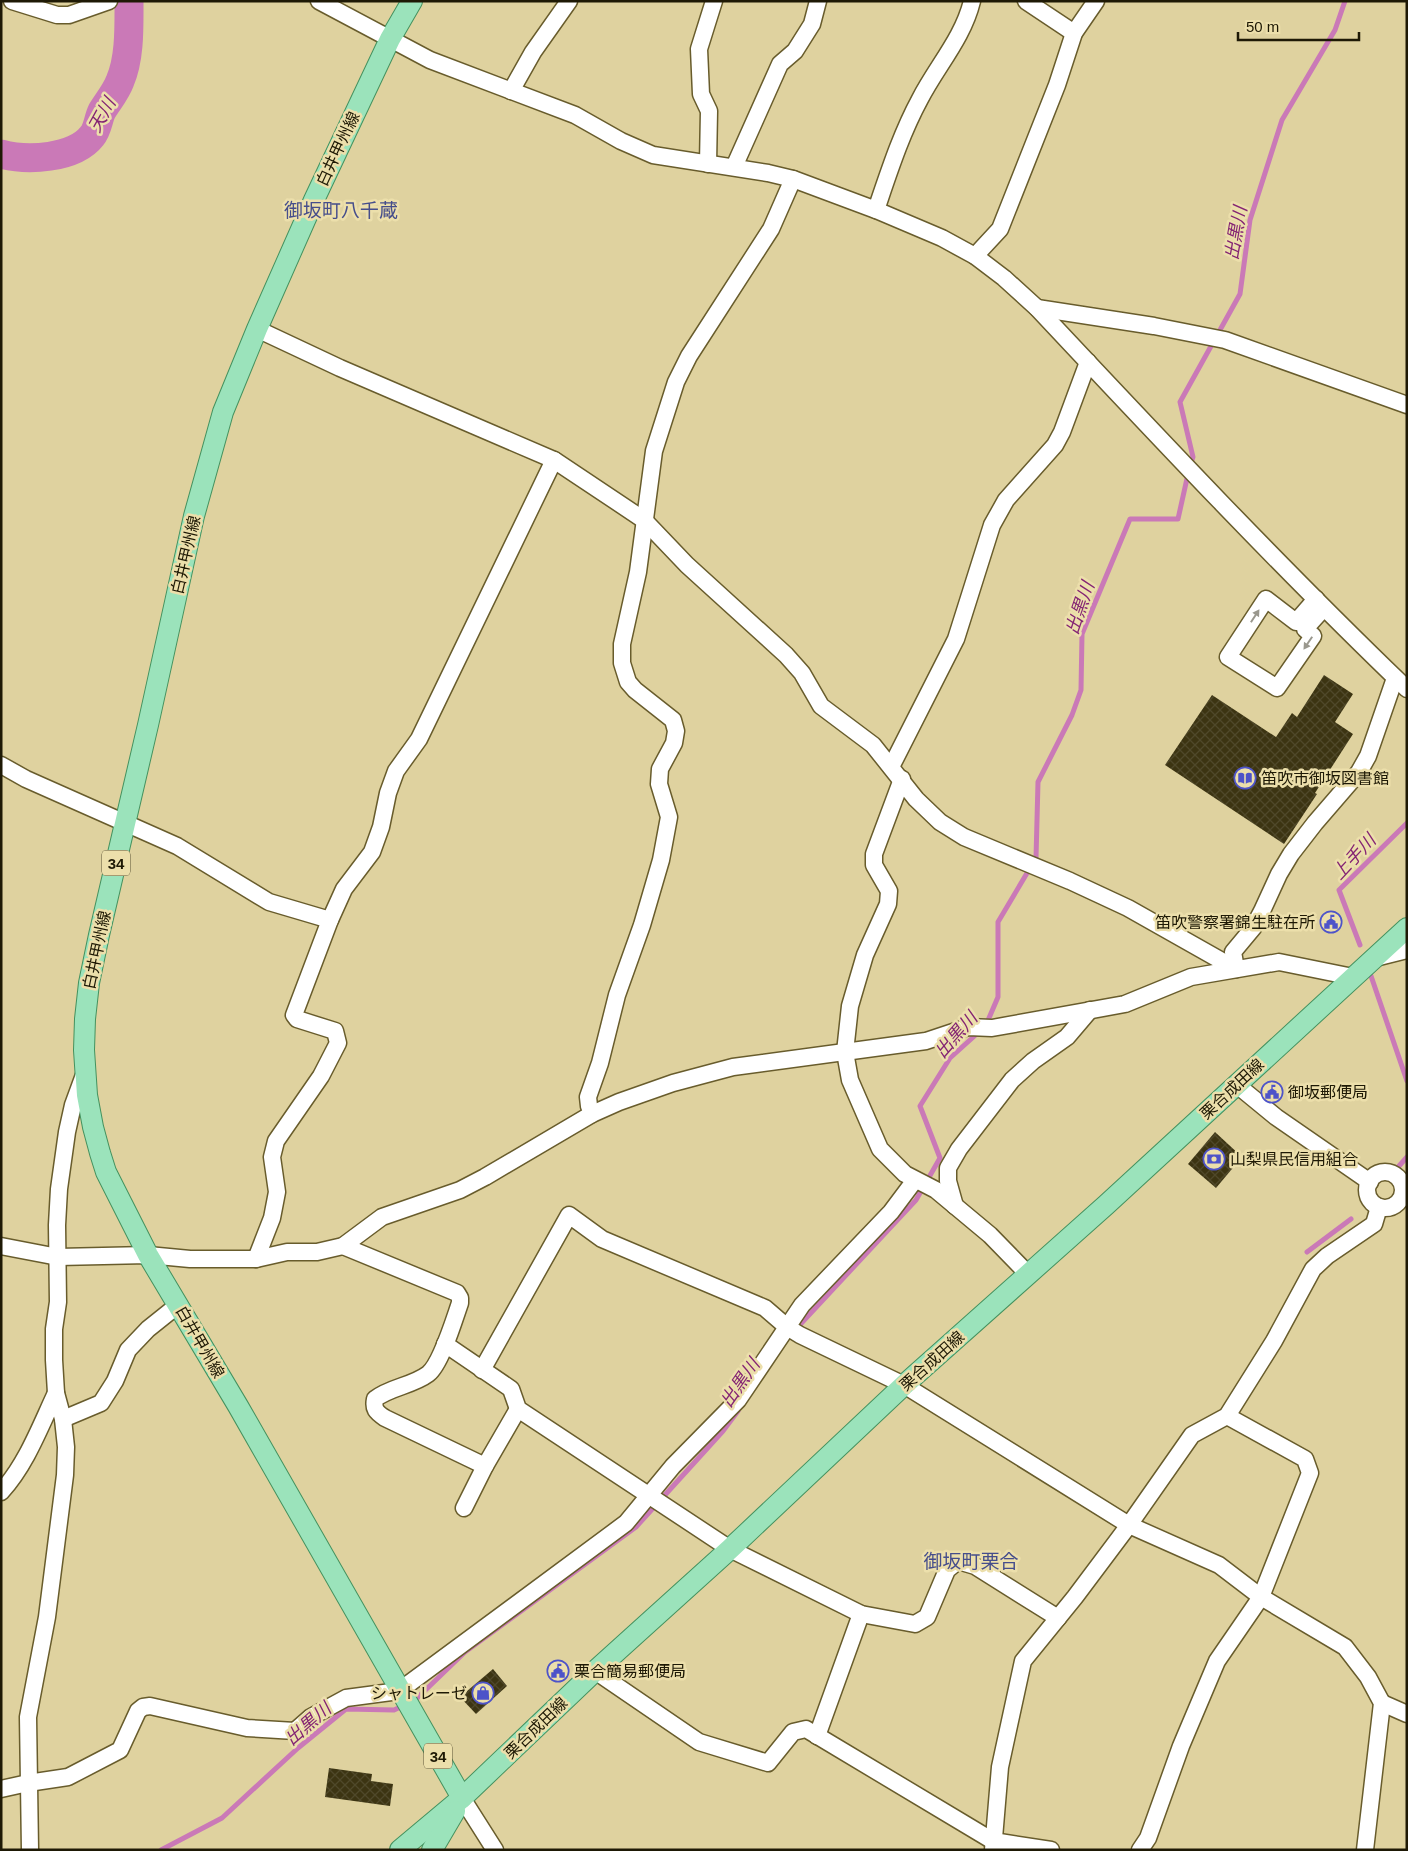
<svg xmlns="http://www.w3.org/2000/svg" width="1408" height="1851" font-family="Arial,'Noto Sans JP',sans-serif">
<defs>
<pattern id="building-cross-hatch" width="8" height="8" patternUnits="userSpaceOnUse" patternTransform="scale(1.25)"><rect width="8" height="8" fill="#3c3412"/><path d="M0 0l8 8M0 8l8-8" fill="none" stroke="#4f482a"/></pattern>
</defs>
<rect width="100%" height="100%" fill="#dfd29f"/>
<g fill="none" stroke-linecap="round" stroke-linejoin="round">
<g stroke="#ca79b7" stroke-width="5">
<path d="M1190,466l3,-9 -13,-55 60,-108 10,-74 32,-100 53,-90 10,-29"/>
<path d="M1360,945l-21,-55 68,-67"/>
<path d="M1370,973l37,108"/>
<path d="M986,1025l12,-28v-75l38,-64 2,-76 34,-67 9,-25 1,-56 48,-115h48l10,-45"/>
<path d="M1399,1166l8,-9"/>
<path d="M1307,1252l44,-33"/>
<path d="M795,1330l121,-130 24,-42 -20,-52 30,-48 30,-27"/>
<path d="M413,1702l52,-50 171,-125 87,-96 15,-20"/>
<path d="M161,1850l61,-32 76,-70 48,-39 48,1 11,-5"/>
</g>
<path stroke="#ca79b7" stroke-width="29" d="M1,154c26,7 73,5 91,-18 6,-7 6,-17 10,-25 6,-10 14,-19 18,-30 10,-23 9,-54 9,-80"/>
</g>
<g fill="url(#building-cross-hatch)">
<path d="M1324,675l29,19 -18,28 18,12 -38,59 2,1 -33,50 -119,-79 47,-70 64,42 16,-24 5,4z"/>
<path d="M1215,1132l27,25 -26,31 -28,-24z"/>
<path d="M493,1669l14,17 -31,28 -16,-17z"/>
<path d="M329,1768l43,6 -1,7 22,3 -3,22 -65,-9z"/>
</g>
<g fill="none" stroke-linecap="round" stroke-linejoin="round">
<g stroke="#685c2c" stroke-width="19">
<g id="minor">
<path d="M12,1l45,14h12l40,-14"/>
<path d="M319,1l111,59 145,55 46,26 32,14 115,18 25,6 83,31 66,28 33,18 29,22 33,30c121,129 242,258 370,381"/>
<path d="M1026,1l48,32"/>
<path d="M511,91l22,-39 36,-51"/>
<path d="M708,164l1,-53 -8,-17 -2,-45 15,-48"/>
<path d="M734,167l46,-103 15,-13 17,-27 6,-23"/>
<path d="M876,210c13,-38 25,-76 44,-111 17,-33 43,-61 52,-98"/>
<path d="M975,256l25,-27 57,-144 17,-52 22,-32"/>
<path d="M1037,308l117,18 71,14 182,65"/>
<path d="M257,329l83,39 214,92 90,60 43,45 99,90 16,18 19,33 52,39 43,54 24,23 24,15 106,44 58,27 108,61"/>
<path d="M1316,599l-20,23 -30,-23 -38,58 49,31 36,-52 -8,-7 19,-21"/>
<path d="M1,765l25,14 151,67 92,56 61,18"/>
<path d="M891,767l65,-128 36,-114 14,-25 49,-55 7,-13 26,-70"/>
<path d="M902,779l-28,75v11l15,26 -1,13 -23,51 -15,51 -5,46 5,28 30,69 25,25 31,16 54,45 38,39"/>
<path d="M1375,958l32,-8"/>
<path d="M1236,969l-3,-17 20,-24 9,-17 17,-37 12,-20 24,-31 44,-51 9,-16 27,-78"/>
<path d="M1237,1085l39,32 94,65"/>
<path d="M592,1114l-3,-8 -1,-9 12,-34 17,-68 25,-70 19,-65 8,-43 -10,-33 1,-15 14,-26 2,-12 -3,-11 -38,-30 -7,-8 -6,-19v-19l16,-72 16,-121 22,-69 13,-26 82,-127 22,-50"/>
<circle cx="1385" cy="1190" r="18"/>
<path d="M955,1206l-7,-25v-13l11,-19 53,-69 21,-19 34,-24 23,-27"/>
<path d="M1,1246l57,11 90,-2 42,4h66l31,-7h30l26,-6 39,-29 78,-27 25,-13 107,-63 27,-12 54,-19 60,-16 193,-26 42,-14 24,1 133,-24 66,-27 88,-15 74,15"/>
<path d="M343,1246l114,47 3,5v5c-6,17 -19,61 -32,71 -16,12 -38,13 -53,25 -2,10 1,13 10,19l100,48"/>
<path d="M256,1259l16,-41 5,-26 -5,-35 4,-16 45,-65 17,-33 -3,-12 -38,-12 -3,-4 36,-95 14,-31 28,-37 9,-25 7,-34 8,-22 23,-32 135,-279"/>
<path d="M445,1344l66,45 7,20 212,140 131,65 54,10 12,-7 20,-47 11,-9 17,5 83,52"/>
<path d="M482,1370l87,-155 33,24 163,69 22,19 13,8 104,50 225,140 90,40 42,32 84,50 23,30 14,26 -17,147"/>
<path d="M63,1419l38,-16 14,-22 13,-31 20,-21 30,-24"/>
<path d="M1,1492c25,-27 39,-65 55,-99"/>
<path d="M464,1508l21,-42 33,-57"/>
<path d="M595,1671l104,71 69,21 25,-31 13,-3 187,112 58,9"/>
<path d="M1382,1703l25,11"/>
<path d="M817,1736l44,-122"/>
<path d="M1,1789l27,-6 40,-6 52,-27 18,-39 5,-4 7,-1 97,22 48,3 16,-14 35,-19 53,-7 227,-168 47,-57 65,-66 64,-95 89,-93 24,-32"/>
<path d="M462,1798l33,52"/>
<path d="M30,1850l-2,-133 19,-100 18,-142 1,-28 -3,-28 -7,-26 -2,-33v-31l4,-27 -1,-77 2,-36 8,-57 6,-27 11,-30"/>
<path d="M993,1850l7,-83 23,-106 52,-64 54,-72 63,-90 35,-19 47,-75 39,-72 14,-13 47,-32 5,-17"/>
<path d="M1140,1850l8,-12 33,-92 36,-85 44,-64 49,-124 -5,-14 -78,-43"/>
</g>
</g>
<g stroke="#44915e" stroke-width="22">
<g id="major">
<path d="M412,1l-22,38 -76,161 -57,129 -34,83 -29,104 -46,209 -49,210 -10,48 -4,36 -1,31 3,45 6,32 7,26 6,19 42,83 90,151 224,392"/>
<path d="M400,1850l62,-52 133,-127 135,-122 174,-164 202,-180 301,-277"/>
<path d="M432,1850l23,-39"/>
</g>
</g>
<use href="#minor" stroke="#fff" stroke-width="16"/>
<use href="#major" stroke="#9be3bb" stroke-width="20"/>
</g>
<defs><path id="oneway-solid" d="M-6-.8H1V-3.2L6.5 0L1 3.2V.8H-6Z" transform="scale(1.25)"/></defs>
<g fill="#9a988e">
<use href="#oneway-solid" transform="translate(1255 616) rotate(-57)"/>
<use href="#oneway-solid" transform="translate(1308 643) rotate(124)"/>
</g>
<defs>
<g id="library-ring" transform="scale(1.125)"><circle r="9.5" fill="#ecdfab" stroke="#4d53c9" stroke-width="1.5"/><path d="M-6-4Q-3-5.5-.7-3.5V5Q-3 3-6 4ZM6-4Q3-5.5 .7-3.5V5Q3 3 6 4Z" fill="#4d53c9"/></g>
<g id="civic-ring" transform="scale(1.125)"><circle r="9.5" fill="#ecdfab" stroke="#4d53c9" stroke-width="1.5"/><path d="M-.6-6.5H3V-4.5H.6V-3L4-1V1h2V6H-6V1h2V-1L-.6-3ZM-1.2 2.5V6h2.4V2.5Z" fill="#4d53c9"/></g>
<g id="bank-ring" transform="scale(1.125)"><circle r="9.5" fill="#ecdfab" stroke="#4d53c9" stroke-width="1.5"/><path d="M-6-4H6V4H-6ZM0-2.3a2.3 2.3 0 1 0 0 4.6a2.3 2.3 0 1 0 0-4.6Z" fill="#4d53c9"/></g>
<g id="shop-ring" transform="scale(1.125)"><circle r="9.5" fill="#ecdfab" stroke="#4d53c9" stroke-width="1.5"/><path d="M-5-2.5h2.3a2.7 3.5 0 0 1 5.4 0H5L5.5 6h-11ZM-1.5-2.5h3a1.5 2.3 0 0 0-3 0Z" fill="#4d53c9"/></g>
</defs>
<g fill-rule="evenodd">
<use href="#library-ring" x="1245" y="778"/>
<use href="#civic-ring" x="1331" y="922"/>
<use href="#civic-ring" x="1272" y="1092"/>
<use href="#bank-ring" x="1214" y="1159"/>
<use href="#civic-ring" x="558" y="1671"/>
<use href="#shop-ring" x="483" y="1693"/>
</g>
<g text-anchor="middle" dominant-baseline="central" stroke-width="5" stroke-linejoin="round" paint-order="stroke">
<g fill="#ecdfab" stroke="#5c5437" stroke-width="1">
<rect x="102" y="850.5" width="28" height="25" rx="4"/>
<rect x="424" y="1743.5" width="28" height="25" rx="4"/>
</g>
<g font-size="15" font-weight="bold" fill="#1e1905">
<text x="116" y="863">34</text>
<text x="438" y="1756">34</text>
</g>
<g font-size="16" fill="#1e1905" stroke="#ecdfab">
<text transform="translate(338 149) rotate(-65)">白井甲州線</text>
<text transform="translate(186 555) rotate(-77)">白井甲州線</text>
<text transform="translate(97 950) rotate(-78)">白井甲州線</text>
<text transform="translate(1232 1089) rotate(-43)">栗合成田線</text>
<text transform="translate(200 1342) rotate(60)">白井甲州線</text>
<text transform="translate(932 1361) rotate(-42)">栗合成田線</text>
<text transform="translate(536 1728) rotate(-44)">栗合成田線</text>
</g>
<g font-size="16" fill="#1e1905" stroke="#ecdfab" text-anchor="start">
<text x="1261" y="778">笛吹市御坂図書館</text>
<text x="1315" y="922" text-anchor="end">笛吹警察署錦生駐在所</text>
<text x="1288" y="1092">御坂郵便局</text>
<text x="1230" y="1159">山梨県民信用組合</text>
<text x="574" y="1671">栗合簡易郵便局</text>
<text x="467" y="1693" text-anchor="end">シャトレーゼ</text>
</g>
<g font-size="18" font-style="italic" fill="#842473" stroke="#ecdfab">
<text transform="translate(102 115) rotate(-61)">天川</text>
<text transform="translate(1236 233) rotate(-80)">出黒川</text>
<text transform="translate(1080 608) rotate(-71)">出黒川</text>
<text transform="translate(1354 857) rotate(-47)">上手川</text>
<text transform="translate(956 1035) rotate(-49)">出黒川</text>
<text transform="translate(740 1383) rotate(-55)">出黒川</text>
<text transform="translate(308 1724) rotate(-41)">出黒川</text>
</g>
<g font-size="19" fill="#464e8b" stroke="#ecdfab">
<text x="341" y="210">御坂町八千蔵</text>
<text x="971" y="1561">御坂町栗合</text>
</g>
</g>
<rect width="1408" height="1851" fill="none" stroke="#1e1905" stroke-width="5"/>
<path d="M1238 32v8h121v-8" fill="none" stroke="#1e1905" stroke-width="2.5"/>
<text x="1246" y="32" font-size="15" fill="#1e1905" stroke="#ecdfab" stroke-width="4" paint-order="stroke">50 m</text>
</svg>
